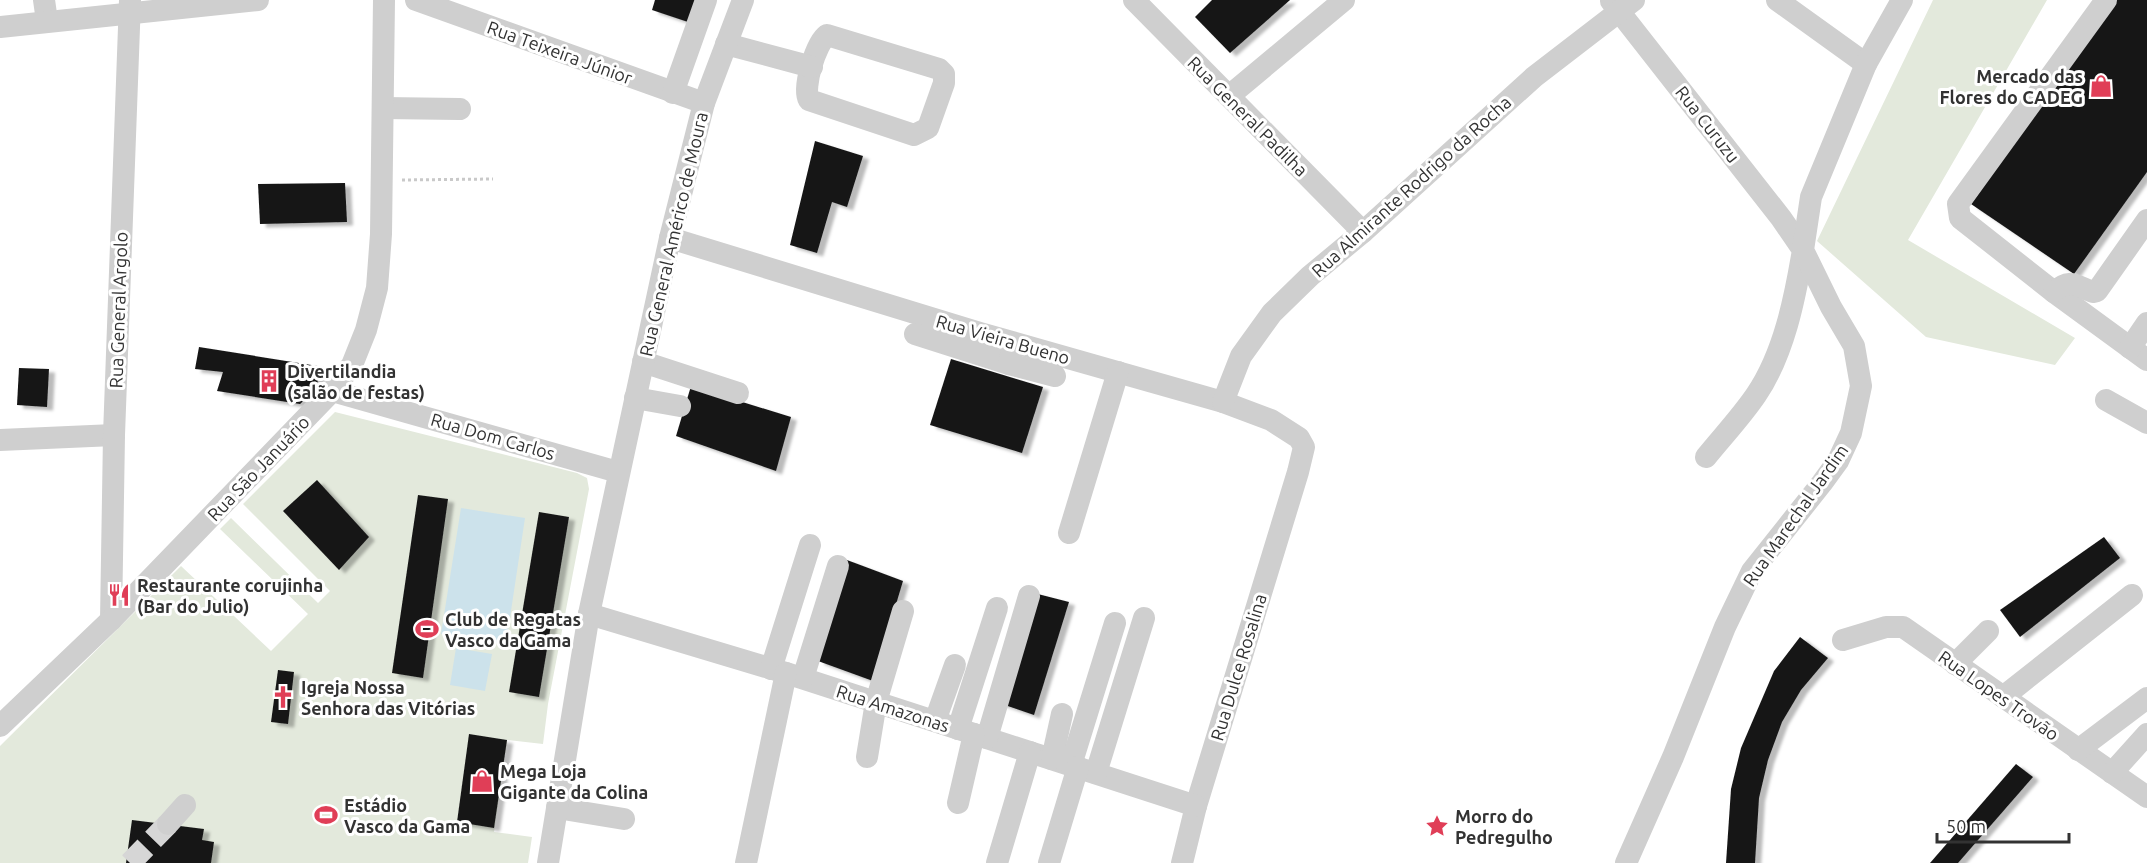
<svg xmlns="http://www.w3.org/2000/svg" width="2147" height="863" font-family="Ubuntu,sans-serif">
<defs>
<filter id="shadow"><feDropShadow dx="6" dy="3.5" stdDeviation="1.5" flood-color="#0004"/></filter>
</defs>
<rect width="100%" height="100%" fill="#fff"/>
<g fill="#e3e9dc">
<path d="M1933,0h114l-139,240 167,98 -20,27 -129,-28 -109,-96z"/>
<path d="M335,412l242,61 10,5 2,11 -41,215 -5,40 -36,-4 -13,92 38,5 -4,26h-528v-117l181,-180 90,85 37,-37 -88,-85 11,-11 87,85 12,-12 -87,-87z"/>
</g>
<g fill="#cce2eb">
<path d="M461,508l64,10 -19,126 -65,-10z"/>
<path d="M456,648l36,6 -7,37 -35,-6z"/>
</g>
<g fill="#191919" filter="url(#shadow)">
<path d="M655,0h48l-9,24 -42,-14z"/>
<path d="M1212,0h78l-60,53 -35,-36z"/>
<path d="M2115,0h32v172l-73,102 -103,-70z"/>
<path d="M815,141l48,15 -16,51 -15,-5 -15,51 -27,-8z"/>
<path d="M345,183l2,39 -87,2 -2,-40z"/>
<path d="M199,347l125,20 -11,25 -13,12 -83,-13 6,-19 -28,-3z"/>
<path d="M951,359l92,28 -21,66 -92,-28z"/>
<path d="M19,368l30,1 -2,38 -30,-2z"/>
<path d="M691,386l100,31 -15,54 -100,-35z"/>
<path d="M317,480l52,57 -30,33 -56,-59z"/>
<path d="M418,495l30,4 -25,179 -31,-5z"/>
<path d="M539,512l30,5 -30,180 -30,-5z"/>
<path d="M2104,537l16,21 -100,79 -20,-27z"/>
<path d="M847,560l56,21 -30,100 -55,-20z"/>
<path d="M1034,593l35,9 -35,113 -35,-12z"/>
<path d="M1800,637l28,21 -27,32 -19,32 -14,38 -9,38 -4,65h-29l5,-74 10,-41 33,-77z"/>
<path d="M278,670l16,2 -6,52 -17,-2z"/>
<path d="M469,734l38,6 -13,88 -37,-6z"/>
<path d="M2016,764l17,13 -75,86h-28z"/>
<path d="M132,820l72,9 -2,11 12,2 -3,21h-85z"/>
</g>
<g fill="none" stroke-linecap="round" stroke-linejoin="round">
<path stroke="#d6d6d6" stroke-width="22" stroke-dasharray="22 11" stroke-linecap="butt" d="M130,863l38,-39"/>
<path stroke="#c9c9c9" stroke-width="3" stroke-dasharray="3 3" stroke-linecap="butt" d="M402,180l91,-1"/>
<g stroke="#cfcfcf" stroke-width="22">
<path d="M44,0l3,21"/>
<path d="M416,0l288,103"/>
<path d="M1134,0l229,232"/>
<path d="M1777,0l89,64"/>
<path d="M2106,0l-148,204 2,14 94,74 93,68"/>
<path d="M1611,1l170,217 22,32c-8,48 -19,104 -47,145 -15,22 -33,41 -50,62"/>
<path d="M0,27l258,-27"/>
<path d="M827,35l112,34 5,5v9l-16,45 -14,7 -105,-35c-7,-12 7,-57 18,-65z"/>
<path d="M726,44l86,23"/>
<path d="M673,93l33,-93"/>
<path d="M1229,96l115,-96"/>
<path d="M383,108l77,1"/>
<path d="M670,238l310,95 243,69 48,18 28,18 5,9 -6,25 -102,334 -14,57"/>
<path d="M2054,292c16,-14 20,-7 39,0l4,-1 50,-71"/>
<path d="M915,334l94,30"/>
<path d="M2130,348l17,-25"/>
<path d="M1012,350l-3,14 46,12"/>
<path d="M643,362l95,31"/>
<path d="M332,391l286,81"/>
<path d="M635,398l45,8"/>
<path d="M2106,400l41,23"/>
<path d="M1223,402l18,-46 31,-43 38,-37 53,-44 171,-155 100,-77"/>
<path d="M0,440l114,-5"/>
<path d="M1069,533l49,-161"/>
<path d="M589,614l197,59 410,133"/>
<path d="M111,620l3,-185 16,-435"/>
<path d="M1843,640l43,-13h17l244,170"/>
<path d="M1955,664l33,-33"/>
<path d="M771,669l39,-124"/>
<path d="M803,678l35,-112"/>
<path d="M2003,697l129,-102"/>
<path d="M935,721l20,-56"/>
<path d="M0,726l111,-106 221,-229 20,-26 14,-35 11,-42 4,-54 3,-234"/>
<path d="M958,729l39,-121"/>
<path d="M987,738l42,-142"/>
<path d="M2078,750l69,-52"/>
<path d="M867,757l9,-55 27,-91"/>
<path d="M1052,759l10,-45"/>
<path d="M1071,765l44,-142"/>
<path d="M1096,773l48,-155"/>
<path d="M2112,773l35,-39"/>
<path d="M958,803l16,-69"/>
<path d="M557,808l67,11"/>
<path d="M168,824l17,-19"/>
<path d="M548,863l41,-249 81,-376 34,-135 39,-103"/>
<path d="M746,863l40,-190"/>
<path d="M997,863l33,-111"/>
<path d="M1049,863l29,-96"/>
<path d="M1626,863l47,-106 52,-130 27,-56 70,-88 16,-22 13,-28 10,-47 -7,-40 -23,-39 -28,-57 8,-53 55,-133 36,-64"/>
</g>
</g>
<defs>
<g id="shop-bare" transform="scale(1.8)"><path d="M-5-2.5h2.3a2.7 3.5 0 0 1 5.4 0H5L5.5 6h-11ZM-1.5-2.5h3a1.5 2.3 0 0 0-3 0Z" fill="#e03e57" stroke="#fff" stroke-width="2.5" paint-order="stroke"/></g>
<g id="building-bare" transform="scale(1.8)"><path d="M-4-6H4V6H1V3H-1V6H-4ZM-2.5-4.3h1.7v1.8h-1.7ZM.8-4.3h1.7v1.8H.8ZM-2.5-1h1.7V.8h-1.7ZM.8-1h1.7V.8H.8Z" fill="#e03e57" stroke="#fff" stroke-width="2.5" paint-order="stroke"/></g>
<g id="restaurant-bare" transform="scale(1.8)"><path d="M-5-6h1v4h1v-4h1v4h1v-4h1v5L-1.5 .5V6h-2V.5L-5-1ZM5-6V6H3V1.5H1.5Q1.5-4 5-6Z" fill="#e03e57" stroke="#fff" stroke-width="2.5" paint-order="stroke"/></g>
<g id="stadium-bare" transform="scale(1.8)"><path d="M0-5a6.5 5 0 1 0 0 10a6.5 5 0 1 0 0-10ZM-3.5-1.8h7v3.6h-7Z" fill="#e03e57" stroke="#fff" stroke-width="2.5" paint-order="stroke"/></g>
<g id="church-bare" transform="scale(1.8)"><path d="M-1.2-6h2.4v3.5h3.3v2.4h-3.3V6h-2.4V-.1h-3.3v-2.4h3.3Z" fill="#e03e57" stroke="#fff" stroke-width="2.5" paint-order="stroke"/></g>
<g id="sight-bare" transform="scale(1.8)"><path d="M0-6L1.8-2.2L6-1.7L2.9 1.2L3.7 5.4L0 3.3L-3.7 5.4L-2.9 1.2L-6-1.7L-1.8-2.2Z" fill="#e03e57" stroke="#fff" stroke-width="2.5" paint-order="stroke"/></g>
</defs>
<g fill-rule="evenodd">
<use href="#shop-bare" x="2101" y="86"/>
<use href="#building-bare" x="269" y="381"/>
<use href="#restaurant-bare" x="119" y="595"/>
<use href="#stadium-bare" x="427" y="629"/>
<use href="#church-bare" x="283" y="697"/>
<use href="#shop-bare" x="482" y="781"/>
<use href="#stadium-bare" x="326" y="815"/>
<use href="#sight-bare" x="1437" y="826"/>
</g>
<g text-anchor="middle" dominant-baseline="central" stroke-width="6" stroke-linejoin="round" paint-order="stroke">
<g font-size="18" fill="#323232" stroke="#fff">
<text transform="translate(560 52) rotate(20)">Rua Teixeira Júnior</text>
<text transform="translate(1248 116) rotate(45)">Rua General Padilha</text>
<text transform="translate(1708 124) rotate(52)">Rua Curuzu</text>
<text transform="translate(1411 186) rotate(-42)">Rua Almirante Rodrigo da Rocha</text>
<text transform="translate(673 234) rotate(-77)">Rua General Américo de Moura</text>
<text transform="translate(118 310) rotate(-88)">Rua General Argolo</text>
<text transform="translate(1003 339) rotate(16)">Rua Vieira Bueno</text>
<text transform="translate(493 436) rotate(16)">Rua Dom Carlos</text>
<text transform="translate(258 468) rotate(-46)">Rua São Januário</text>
<text transform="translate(1795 515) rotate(-55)">Rua Marechal Jardim</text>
<text transform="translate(1238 667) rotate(-73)">Rua Dulce Rosalina</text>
<text transform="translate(1999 695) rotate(35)">Rua Lopes Trovão</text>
<text transform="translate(893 708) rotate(18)">Rua Amazonas</text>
</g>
<g font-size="18" font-weight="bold" fill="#323232" stroke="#fff" text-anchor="start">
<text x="2083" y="76" text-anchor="end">Mercado das<tspan x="2083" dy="21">Flores do CADEG</tspan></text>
<text x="287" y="371">Divertilandia<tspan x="287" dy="21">(salão de festas)</tspan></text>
<text x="137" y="585">Restaurante corujinha<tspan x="137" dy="21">(Bar do Julio)</tspan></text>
<text x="445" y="619">Club de Regatas<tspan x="445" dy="21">Vasco da Gama</tspan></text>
<text x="301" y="687">Igreja Nossa<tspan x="301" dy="21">Senhora das Vitórias</tspan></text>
<text x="500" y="771">Mega Loja<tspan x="500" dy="21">Gigante da Colina</tspan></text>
<text x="344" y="805">Estádio<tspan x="344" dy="21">Vasco da Gama</tspan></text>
<text x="1455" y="816">Morro do<tspan x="1455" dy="21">Pedregulho</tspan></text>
</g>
</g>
<path d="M1937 833v9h132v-9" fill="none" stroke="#323232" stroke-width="3"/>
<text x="1946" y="833" font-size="18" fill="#323232" stroke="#ffffff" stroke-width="4.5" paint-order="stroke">50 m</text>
</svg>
